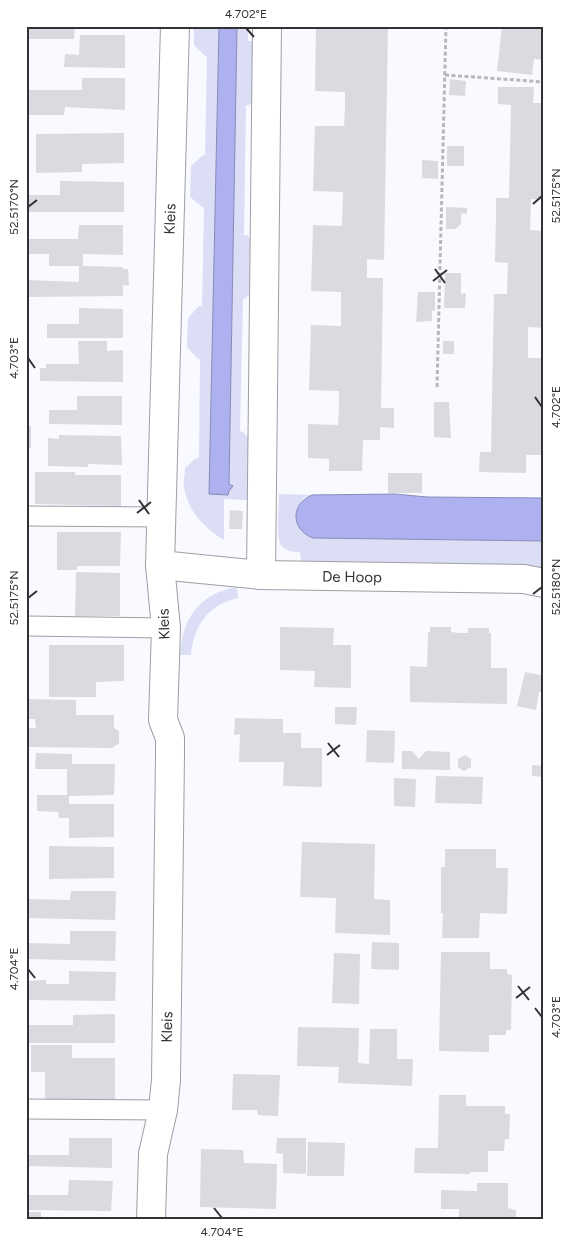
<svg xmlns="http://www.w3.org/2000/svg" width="570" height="1245" font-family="Figtree,sans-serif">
<rect width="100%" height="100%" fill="#f9faff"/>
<g fill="#dcdef5">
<path d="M194,26h54v15h3l10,11 -1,42 -11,11h-3l-2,130h3l9,12v42l-13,11 -3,131 3,1 10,10 -1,83h-4l-1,-25 -23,-1v41c-19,-11 -36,-29 -40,-52 -1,-6 1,-13 1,-20l11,-10h3l1,-99h-2l-11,-12 1,-29 11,-12h3l2,-98 -2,-1 -12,-10 1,-31 12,-11h2l2,-99h-2l-11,-11z"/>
<path d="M279,494l33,1 -9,3 -7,14 17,26 231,3v29l-33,-5 -210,-4 -1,-9c-22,0 -22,-10 -22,-29 0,-10 1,-19 1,-29z"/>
<path d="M237,587l1,11c-31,7 -44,28 -47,57h-11c2,-37 20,-62 57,-68z"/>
</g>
<g fill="#aeb1ef" stroke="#898bb7">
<path d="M219,26h18l-8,458 4,2 -4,5 -1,4 -19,-1z"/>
<path d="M395,494l32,3 117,1v43l-231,-3c-22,-8 -23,-34 -1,-43z"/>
</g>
<g fill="#dadae0">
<path d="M29,26h46l-1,13h-45z"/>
<path d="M316,26h72l-4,234 -17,-1v19h16l-2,130h13v20l-14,-1v13h-17l-1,31h-33v-12l-21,-1v-34l30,1 1,-17v-17l-30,-1 2,-65 30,1v-34l-30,-1 2,-66 29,1 1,-34 -30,-1 2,-65h29l1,-17v-17l-30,-1z"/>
<path d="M502,26h42v34l-10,-1 -2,16 -35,-4z"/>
<path d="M80,35h45v33l-61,-1 1,-13 14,1z"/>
<path d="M82,78h43v32l-60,-3 -1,8h-38v-25h56z"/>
<path d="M450,79l16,2 -1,15 -16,-1z"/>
<path d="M498,87h36l-1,16h11v97l-13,-1 -1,31 14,1v97l-16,-1v31h16v97h-18v18l-47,-1 1,-20h11l3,-158h13l1,-31 -13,-1 1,-47v-17h13l2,-93 -13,-1z"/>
<path d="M124,133v30l-42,1v8l-46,1v-39z"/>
<rect x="447" y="146" width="17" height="20"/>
<path d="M422,160l16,1v18l-16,-1z"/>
<path d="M60,181l64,1v30h-98v-17h34z"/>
<path d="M446,207l21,1v6l-6,-1v11l-6,5h-9z"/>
<path d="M79,225h44v30l-40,-1v12l40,1v2h5l1,17 -6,-1v11l-97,1v-17l53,2v-16h-30v-12h-23v-15h52z"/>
<path d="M445,273h16v21l5,-1 -1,15h-21z"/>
<path d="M418,292h17v19l-3,-1v11l-16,1z"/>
<path d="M79,308l44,1v29h-76v-14h32z"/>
<path d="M78,341h29v10l16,-1v32l-83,-1v-13h6v-4h33z"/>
<rect x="443" y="341" width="11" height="13"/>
<path d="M77,396h45v29l-73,-1v-14h28z"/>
<path d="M434,402h15l2,36 -17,-1z"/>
<rect x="26" y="426" width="5" height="22"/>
<path d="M59,435l62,1 1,29 -34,-1v3l-40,-1v-28l11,1z"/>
<path d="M35,472h40v3h46v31l-86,-2z"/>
<rect x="388" y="473" width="34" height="20"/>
<path d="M230,510l13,1 -1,18h-13z"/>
<path d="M57,532h64l-1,34h-43v4h-20z"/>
<path d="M76,572l44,1v43h-45z"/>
<path d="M280,627l54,1 -1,17h18v43l-37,-1 1,-16 -35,-1z"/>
<path d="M430,627h21v5l9,1h8v-5h21v5h2v35h16v36l-97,-2v-36l17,1 1,-35h2z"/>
<path d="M49,645h75v36l-28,1v15h-47z"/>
<path d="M543,667l1,26 -5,-1 -3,18 -19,-4 8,-34 16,3z"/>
<path d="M26,699l50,1v15h38v13l5,3v13l-5,2 -1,2 -84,-1v-19h7l-1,-9h-9z"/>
<path d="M335,707h22l-1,18 -21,-1z"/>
<path d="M235,718l48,1v14h18v15h21v39l-39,-1 1,-24h-45l1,-28 -6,1z"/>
<path d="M367,730l28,1 -1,32 -28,-1z"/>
<path d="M402,751h10l7,8 7,-8 24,1v18l-48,-1z"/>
<path d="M36,753l36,1v10h43l-1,31 -45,1v8h45v33l-45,1v-20h-10l-1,-6 -21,-1v-16h30v-26h-32z"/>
<path d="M465,755l6,4v8l-7,4 -6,-4v-8z"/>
<path d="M532,765l12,1v11l-12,-1z"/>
<path d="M436,776l47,1 -1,27 -47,-1z"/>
<path d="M394,778l22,1 -1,28 -21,-1z"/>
<path d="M302,842l73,2 -1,55 16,1v35l-55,-2 1,-35 -36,-1z"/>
<path d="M49,846l65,1v31l-65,1z"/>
<path d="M445,849h51v19h12l-1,46 -27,-1 -1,25h-37l1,-25h-2v-46h4z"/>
<path d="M71,891h45l-1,29 -89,-2v-19l44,1z"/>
<path d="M70,931h46l-1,30 -89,-2v-16l44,1z"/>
<path d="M372,942l27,1v27l-28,-1z"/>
<path d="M441,952h49v17h17v5l5,1 -1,55h-5v5h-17v17l-50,-1z"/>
<path d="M334,953l26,1 -1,50 -27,-1z"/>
<path d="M69,971l47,1 -1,29 -89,-1v-19l20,-1v4h23z"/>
<path d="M115,1014v29h-87l1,4h-3v-20h2l1,-2h44v-10z"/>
<path d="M298,1027l61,1 -1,35 11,1 1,-35h27v30h16l-1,27 -74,-3 1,-16 -42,-1z"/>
<path d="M31,1045h41v13h43v41l-70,1v-28h-14z"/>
<path d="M233,1074l47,1 -2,41 -20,-1 -1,-5h-25z"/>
<path d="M439,1095h27v11h39v8h5l-1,25h-4l-1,12h-16v21h-18v2l-56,-1 1,-25h23z"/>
<path d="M69,1138h43v30l-86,-2v-11h43z"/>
<path d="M277,1138h29v36l-23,-1v-19l-7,-1z"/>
<path d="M308,1142l37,1 -1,33h-37z"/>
<path d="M201,1149l42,1 1,13 33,1 -1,45 -76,-2z"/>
<path d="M69,1180l44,1 -2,30 -85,-1v-15h42z"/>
<path d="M477,1183h31v25l8,2v9h-57v-10h-18v-19l36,1z"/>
<rect x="26" y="1212" width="15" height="7"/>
</g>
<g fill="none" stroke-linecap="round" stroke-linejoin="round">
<g stroke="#9e9ea4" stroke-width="21">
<g id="service">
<path d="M26,516l136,1"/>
<path d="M26,626l140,2"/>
<path d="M26,1109l137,1"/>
</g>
</g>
<g stroke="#9e9ea4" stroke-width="30">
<g id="minor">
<path d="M160,565l101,10 263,4 20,4"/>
<path d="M261,575l6,-549"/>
<path d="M151,1219l2,-65 10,-44 3,-30 4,-326v-16l-7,-18 3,-92 -6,-63 15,-539"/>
</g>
</g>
<g stroke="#b7b7bc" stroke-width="3" stroke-dasharray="4 2.5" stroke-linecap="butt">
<path d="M445,75l99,7"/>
<path d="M437,387l9,-361"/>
</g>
<use href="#service" stroke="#fff" stroke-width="19"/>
<use href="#minor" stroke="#fff" stroke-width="28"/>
</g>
<path fill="none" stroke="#323235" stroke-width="2" d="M246,28l8,9M533,204l9,-8M28,207l9,-7M435,269l10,14M433,281l14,-11M28,358l7,10M535,397l7,10M139,500l10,14M137,513l14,-11M533,594l9,-7M28,598l9,-7M328,743l11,14M327,755l13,-10M28,969l7,9M518,986l11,14M516,998l14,-11M535,1008l7,9M214,1208l8,10"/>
<g text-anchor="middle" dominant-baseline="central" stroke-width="4.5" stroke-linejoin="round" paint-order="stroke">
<g font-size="15" fill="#323235" stroke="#fff">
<text transform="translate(170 219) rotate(-88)">Kleis</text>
<text transform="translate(352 577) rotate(1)">De Hoop</text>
<text transform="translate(164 624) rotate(-92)">Kleis</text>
<text transform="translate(167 1027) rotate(-89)">Kleis</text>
</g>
</g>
<rect width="570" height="1245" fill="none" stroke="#ffffff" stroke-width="55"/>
<rect x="28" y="28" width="514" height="1190" fill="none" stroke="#323235" stroke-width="2"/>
<g font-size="12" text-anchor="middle" fill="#323235">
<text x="246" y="18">4.702°E</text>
<text transform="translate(556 196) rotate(-90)" y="4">52.5175°N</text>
<text transform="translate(14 207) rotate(-90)" y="4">52.5170°N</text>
<text transform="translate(14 358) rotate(-90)" y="4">4.703°E</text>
<text transform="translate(556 407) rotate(-90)" y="4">4.702°E</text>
<text transform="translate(556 587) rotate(-90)" y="4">52.5180°N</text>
<text transform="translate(14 598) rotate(-90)" y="4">52.5175°N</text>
<text transform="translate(14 969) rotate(-90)" y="4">4.704°E</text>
<text transform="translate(556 1017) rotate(-90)" y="4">4.703°E</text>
<text x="222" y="1236">4.704°E</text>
</g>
</svg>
